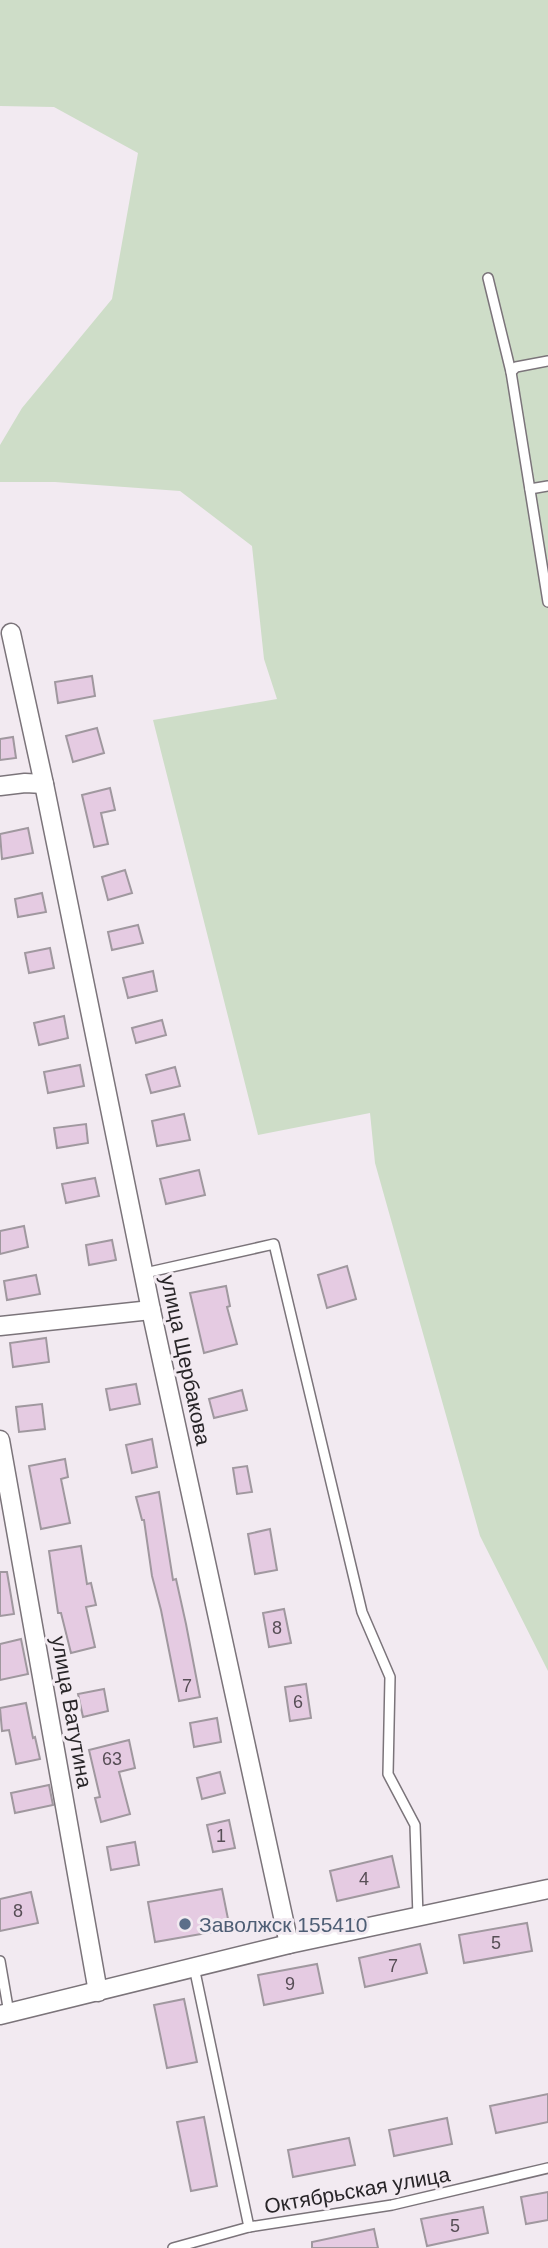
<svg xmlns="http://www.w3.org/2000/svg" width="548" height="2248" font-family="Arial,sans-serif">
<rect width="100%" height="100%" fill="#f2eaf1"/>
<path fill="#ceddc8" d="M0,0h548v1671l-68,-135 -105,-373 -5,-50 -112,22 -105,-415 124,-21 -13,-40 -12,-113 -72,-55 -125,-9h-55v-37l22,-37 90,-109 26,-146 -84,-46 -54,-1z"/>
<g fill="#e5cbe2" stroke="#a0989f" stroke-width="2">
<path d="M92,676l3,20 -37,7 -3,-21z"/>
<path d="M97,728l7,25 -31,9 -7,-26z"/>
<path d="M13,737l3,21 -16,2v-21z"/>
<path d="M110,788l5,22 -14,3 7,31 -14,3 -12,-52z"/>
<path d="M28,828l5,25 -31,6 -2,-25z"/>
<path d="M125,870l7,23 -24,7 -6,-23z"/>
<path d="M42,893l4,19 -28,5 -3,-18z"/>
<path d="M138,925l5,18 -31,7 -4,-18z"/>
<path d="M50,948l4,20 -25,5 -4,-20z"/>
<path d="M153,971l4,20 -29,7 -5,-20z"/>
<path d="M64,1016l4,22 -29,7 -5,-22z"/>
<path d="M162,1020l4,15 -30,8 -4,-15z"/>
<path d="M80,1065l4,21 -36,7 -4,-21z"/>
<path d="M175,1067l5,19 -29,7 -5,-18z"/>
<path d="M184,1114l6,26 -33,6 -5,-25z"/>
<path d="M86,1124l2,19 -31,5 -3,-20z"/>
<path d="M199,1170l6,25 -39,9 -6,-25z"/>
<path d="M95,1178l4,18 -33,7 -4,-19z"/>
<path d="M24,1226l4,21 -28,7v-23z"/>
<path d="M112,1240l4,20 -27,5 -3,-20z"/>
<path d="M347,1266l9,33 -29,9 -9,-33z"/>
<path d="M36,1275l4,19 -33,6 -3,-19z"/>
<path d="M226,1286l4,20 -3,1 10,37 -33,9 -14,-60z"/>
<path d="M46,1338l3,24 -36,5 -3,-24z"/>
<path d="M136,1384l4,20 -30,6 -4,-21z"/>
<path d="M242,1390l5,20 -33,8 -5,-19z"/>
<path d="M42,1404l3,25 -26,3 -3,-25z"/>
<path d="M152,1439l5,28 -25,6 -6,-28z"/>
<path d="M65,1459l3,18 -7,2 9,44 -29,6 -12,-63z"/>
<path d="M247,1466l5,26 -15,2 -4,-26z"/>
<path d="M159,1492l14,88 3,-1 10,45 14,73 -21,4 -18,-91 -9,-34 -8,-56h-2l-6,-23z"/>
<path d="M270,1529l7,41 -22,4 -7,-40z"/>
<path d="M81,1546l6,38 4,-1 5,22 -10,2 9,40 -24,6 -10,-40h-3l-9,-62z"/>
<path d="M0,1572h7l7,42 -14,2z"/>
<path d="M284,1609l7,34 -22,4 -6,-34z"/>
<path d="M21,1639l7,35 -28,6v-36z"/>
<path d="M306,1684l5,34 -21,3 -5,-34z"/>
<path d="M104,1689l4,22 -25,6 -5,-23z"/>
<path d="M26,1703l7,35 2,-1 5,22 -24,5 -7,-34 -7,1 -2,-23z"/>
<path d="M217,1718l4,24 -27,5 -4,-24z"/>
<path d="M129,1740l6,28 -16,4 11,42 -29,8 -6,-24 5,-1 -11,-47z"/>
<path d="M220,1772l5,21 -23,6 -5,-21z"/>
<path d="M49,1785l4,20 -38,8 -4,-20z"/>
<path d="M229,1820l6,28 -22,4 -6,-27z"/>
<path d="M135,1842l4,23 -28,5 -4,-23z"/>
<path d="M392,1856l7,31 -62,14 -7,-30z"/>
<path d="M222,1889l8,40 -75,13 -7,-40z"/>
<path d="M31,1892l7,31 -38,8v-32z"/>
<path d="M527,1923l5,28 -68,12 -5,-28z"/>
<path d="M420,1944l7,29 -62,14 -6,-29z"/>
<path d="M317,1964l6,29 -59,12 -6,-30z"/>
<path d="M184,1999l13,63 -30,6 -13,-63z"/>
<path d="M548,2094v28l-52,11 -6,-27z"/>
<path d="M204,2117l13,69 -26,5 -14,-69z"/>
<path d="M447,2118l5,26 -58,12 -5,-26z"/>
<path d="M349,2138l6,27 -62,12 -5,-27z"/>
<path d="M548,2192v28l-22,4 -5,-27z"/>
<path d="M483,2207l5,26 -61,13 -6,-27z"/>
<path d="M374,2229l4,19h-66v-6z"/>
</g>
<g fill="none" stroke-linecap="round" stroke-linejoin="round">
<g stroke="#7b747a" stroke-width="12">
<g id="lane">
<path d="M488,278l23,94 37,230"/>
<path d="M511,372l5,-5 32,-6"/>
<path d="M530,489l18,-3"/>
<path d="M145,1273l129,-29 88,368 28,65 -2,97 27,51 3,92"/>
<path d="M0,1961l9,52"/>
<path d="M194,1967l55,260"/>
<path d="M173,2248l76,-21 143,-22 156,-37"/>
</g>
</g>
<g stroke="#7b747a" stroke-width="21">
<g id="street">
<path d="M11,633l33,151 107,526 138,634"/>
<path d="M0,786l25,-3 19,1"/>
<path d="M0,1326l151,-16"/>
<path d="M0,1440l98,552"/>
<path d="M0,2015l289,-71 259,-55"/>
</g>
</g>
<use href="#lane" stroke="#fff" stroke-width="9"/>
<use href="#street" stroke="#fff" stroke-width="18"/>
</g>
<circle fill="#5c6f8a" stroke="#f2eaf1" stroke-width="2.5" cx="185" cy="1924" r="7"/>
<g text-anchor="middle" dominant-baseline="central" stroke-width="6" stroke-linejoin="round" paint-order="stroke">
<g font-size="18" fill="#574e56">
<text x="277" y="1628">8</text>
<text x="187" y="1686">7</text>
<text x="298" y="1702">6</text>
<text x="112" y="1759">63</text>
<text x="221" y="1836">1</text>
<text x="364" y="1879">4</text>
<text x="18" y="1911">8</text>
<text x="496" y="1943">5</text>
<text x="393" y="1966">7</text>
<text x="290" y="1984">9</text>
<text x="455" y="2226">5</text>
</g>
<g font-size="21" fill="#282528" stroke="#f2eaf1">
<text transform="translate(186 1360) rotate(78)">улица Щербакова</text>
<text transform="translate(72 1712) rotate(80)">улица Ватутина</text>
<text transform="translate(357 2190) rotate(-10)">Октябрьская улица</text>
</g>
<g font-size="21" fill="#4e5e75" stroke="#f2eaf1" text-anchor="start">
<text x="199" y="1924">Заволжск 155410</text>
</g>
</g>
</svg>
